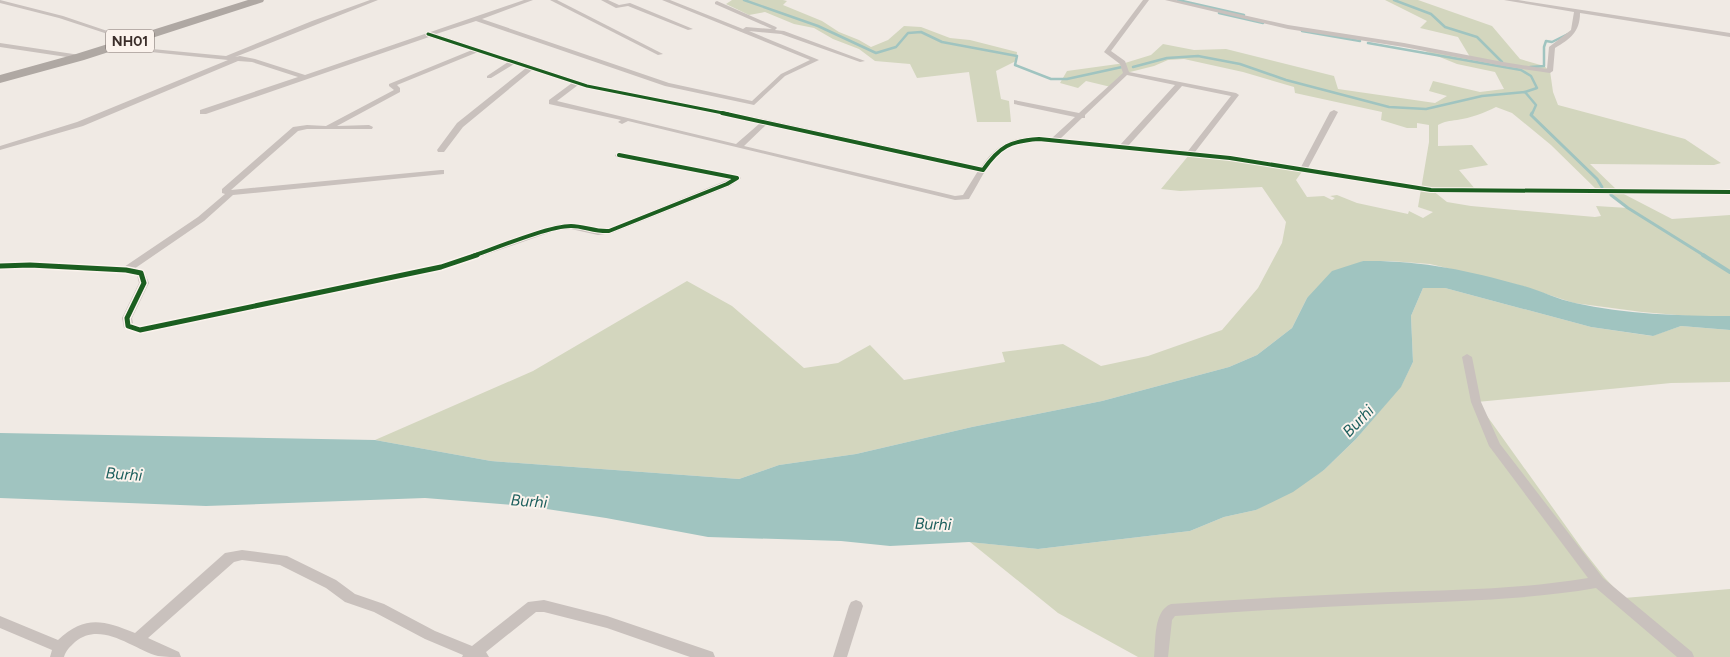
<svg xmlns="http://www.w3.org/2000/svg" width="1730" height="657" font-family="Figtree,sans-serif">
<rect width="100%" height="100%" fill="#f0eae4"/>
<g fill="#d3d6be" fill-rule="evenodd">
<path d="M732,0h51l4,1 -4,4 39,16 17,11 20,8 12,7 17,-7 16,-14 17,1 29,11 20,2 47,12 -1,9 -20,10 5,28 8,2 2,21h-34l-8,-50 -52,6 -7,-14 -35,-3 -16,-12 -26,-10 -19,-11 -20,-4 -29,-12 -16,3 -23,-11z"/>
<path d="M1385,0h33l74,26 28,33 24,7 6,5 3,21 5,13 127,34 36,24 -7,2 -124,-1 28,27 54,28 58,-4v101h-41l-47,-4 -68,-9 -52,-17 -92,-22 -40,-3h-27l-56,37 -15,30 -35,27 -28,12 -127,34 -130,26 -116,27 -77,11 -40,14 -248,-18 -116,-21 158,-69 154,-90 45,25 72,62 34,-5 32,-18 34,35 101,-18 -3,-10 61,-8 38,22 47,-10 74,-26 36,-42 24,-45 4,-21 -24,-35 -82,4 -19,-2 28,-34 27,1 88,13 -8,11 11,17 17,-1 8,4 3,-2 -5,-2 7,-1 20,8 51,11 1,-3 14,7 10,-6 -15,-5 11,-65v-17l-12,-2v5h-10l-26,-8 1,-8 -87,-19 -1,-6 -51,-15 -59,-13 -16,1 -14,6 -28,7 -15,14 -25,-6 -8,7 -18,-5 7,-12 58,-8 26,-8 12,-11 31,6 32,-1 108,27 4,13 97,14 12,-7 -18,-5 4,-10 47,11 24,-3 -9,-17 -38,-8 -42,-17 55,10 -12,-20 -38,-9 7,-7zM1496,107l16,6 39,32 46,45 14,5 17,13 -32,-2 5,10 -6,1 -124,-11 -24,-4 -15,-12h44l-17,-20 29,-5 -16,-20 -34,1v-21c7,-4 11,-4 19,-5 14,-2 27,-7 39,-13z"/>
<path d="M1423,288h22l146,39 61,9 29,-10 49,4v52l-59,1 -194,19 106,148 22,28 19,20 106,-9v68h-592l-80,-44 -88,-71 68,7 152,-18 34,-14 32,-7 68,-40 32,-31 45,-53 12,-24 -2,-46z"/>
</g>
<path fill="#a0c4c0" d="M1363,261c56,-1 104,9 157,24 19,5 36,14 55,18 50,11 104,13 155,13v14l-49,-4 -28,10 -62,-9 -146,-39h-22l-12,28 2,46 -12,25 -45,52 -32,31 -31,22 -37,18 -32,7 -34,14 -152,18 -69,-7 -79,4 -49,-5 -133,-4 -102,-19 -79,-12 -102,-8 -219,8 -206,-8v-65l375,7 116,21 248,18 40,-14 77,-11 116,-27 130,-26 127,-34 28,-12 35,-27 15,-30 25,-27z"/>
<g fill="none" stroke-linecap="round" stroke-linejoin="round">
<g stroke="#a0c4c0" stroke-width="2.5">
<path d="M744,0l74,26 58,27 20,-6 12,-14 13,-1 21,10 75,14 -2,9 36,14h16l55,-12"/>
<path d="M1178,0l66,15"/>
<path d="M1394,0l37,14 14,13 32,10 25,25"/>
<path d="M1219,13l44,10"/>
<path d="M1302,31l58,10"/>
<path d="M1368,43l153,27 10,6 6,12 -12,4"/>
<path d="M1133,67l34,-9 31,-2 42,8 46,16 103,27 37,2 56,-13 43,-4 11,13 -4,9"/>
<path d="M1530,67l14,-1v-19l2,-6 6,1 16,-8"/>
</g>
<g stroke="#a0c4c0" stroke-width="3">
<path d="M1532,113l-1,2 66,64 5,8"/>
<path d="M1611,195l17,13 77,48"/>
</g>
<path stroke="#a0c4c0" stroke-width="4" d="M1703,255l27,17"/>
<g fill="#c9c1bd" fill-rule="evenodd">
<path d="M0,0l63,16 71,24 -5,1 -70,-23 -59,-15z"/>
<path d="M370,0h8l-143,57 5,-1 15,3 50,16 219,-75h9l-51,19 187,64 83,18 29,-27 29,-14 -148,-60h8l73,29 3,-2 26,2 -57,-25v-2l2,-1 59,26 1,1 -2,2 9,1 81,30 -5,1 -79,-28 -32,-3 70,29 -34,16 -31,29 -89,-19 -189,-65 -40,13 77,26h4l1,1 70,23 171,34 222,49c19,-28 38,-32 71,-29l23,-21 -61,-13v-4l65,13 44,-40 -3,-9 -16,-12 39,-52h6l-38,51 14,10 4,11 107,21 3,2 -44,57 35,4 71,11 29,-55 4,-2 4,2 -30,56 123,20 299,2v4l-299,-2 -201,-32 -191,-19c-8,1 -17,1 -24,3 -23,7 -34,36 -46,55l-14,1 -327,-79 -6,3 -4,-2 3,-2 -72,-16v-4l23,-17 -40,-13 -69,57 -19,25h-6l-1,-2 20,-27 69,-55 -12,-4 -23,14h-4v-2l21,-14 -30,-10 -81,33 3,3v4l-63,34 32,-1 4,2 -1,2h-65l-9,2 -67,59 210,-20h3v4l-211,21 -29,26 -70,48 10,2 5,12 -17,35 1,6 7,3 299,-62 117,-40 15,-2 27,6h10l122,-50 -114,-22 -1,-2 4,-2 118,23 4,2 -11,8 -118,47 -14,2 -27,-6 -14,1 -116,40 -301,63 -16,-5 -2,-10 17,-35 -2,-8 -11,-2 -96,-5 -30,1v-6l30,-1 94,5 74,-50 27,-23 -3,-1v-4l71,-62 14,-2 19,1 68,-36 -5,-4v-2l83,-34 -43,-13 -223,77h-6v-4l98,-33 -46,-15 -14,-1 -155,65 -83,24v-4l77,-24 151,-62 -116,-12 -2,-1v-2l116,11 86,-35zM1127,75l48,10 -55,60 -60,-6 22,-21h3v-3zM578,85l179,37 2,2 -23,20 -179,-43zM1182,86l49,10 -43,55 -60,-5zM767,124l211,47 -15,24 -8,1 -211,-50z"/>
<path d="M550,0h7l106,54 -5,1z"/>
<path d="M601,0h7l11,5 11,-2 63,26 -5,1 -60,-24 -12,2z"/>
<path d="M1165,0h11l112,25 116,18 99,19 44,7 2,-22 22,-17 3,-18 -70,-12h14l212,33v4l-150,-24c0,19 -10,26 -25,35l-2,23 -3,2 -47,-7 -99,-19 -116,-18z"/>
<path d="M0,43l80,12 3,2 -3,2 -80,-12z"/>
<path d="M1467,354l5,3 9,45 19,42 103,134 89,74 2,5h-17l-81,-69c-69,12 -139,13 -209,16 -71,3 -141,7 -212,12l-3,4 -4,37h-14c2,-16 -1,-46 17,-53 73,-5 147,-9 220,-12 66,-2 131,-3 197,-14l-99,-132 -18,-44 -9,-45z"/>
<path d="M242,550l45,6 49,24 19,14 29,10 51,27 37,15 56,-44 16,-2 63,16 106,36 2,5h-25l-83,-29 -63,-16h-8l-50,40 3,5h-27l1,-2 -38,-16 -51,-27 -29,-10 -19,-14 -46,-23 -38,-5 -8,2 -86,76 31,14 2,5c-7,0 -16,0 -23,-1 -25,-7 -57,-36 -83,-14 -5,5 -9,8 -11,15h-14l2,-7 -52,-22v-12l58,24c27,-25 45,-20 77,-7l90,-80z"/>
<path d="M856,600l5,2 2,4 -16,51h-14l16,-51 2,-4z"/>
</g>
<path fill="#afa8a3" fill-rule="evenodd" d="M248,0h16l-1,2 -179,58 -84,23v-8l76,-21z"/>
<g stroke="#fbf3ed" stroke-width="5">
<path id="cycleway-far2" d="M428,34l159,52 141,28"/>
</g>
<g stroke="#fbf3ed" stroke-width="6">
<g id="cycleway-far1">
<path d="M722,113l261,57c17,-24 27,-29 56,-31l191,19 201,32 299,2"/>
<path d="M473,256c23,-8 76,-30 98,-30 13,0 24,6 38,5l118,-47 10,-6 -118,-23"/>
</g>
</g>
<g stroke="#fbf3ed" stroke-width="8">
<path id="cycleway" d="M0,266l30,-1 96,5 15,3 3,10 -17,35 1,8 12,4 301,-63 36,-12"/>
</g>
<use href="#cycleway-far2" stroke="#1b5e20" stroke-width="3"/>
<use href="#cycleway-far1" stroke="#1b5e20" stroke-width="4"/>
<use href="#cycleway" stroke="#1b5e20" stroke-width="5"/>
</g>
<g text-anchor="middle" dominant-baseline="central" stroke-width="4" stroke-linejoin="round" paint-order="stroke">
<rect fill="#fbf3ed" stroke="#756964" stroke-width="1" x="106" y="29.5" width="48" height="23" rx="4"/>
<g font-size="14" font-weight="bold" fill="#3b2e2a">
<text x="130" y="41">NH01</text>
</g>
<g font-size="16" font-style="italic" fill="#1d5f5d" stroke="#fbf3ed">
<text transform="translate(1358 421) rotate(-46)">Burhi</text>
<text transform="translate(124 474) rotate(4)">Burhi</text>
<text transform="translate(529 501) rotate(4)">Burhi</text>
<text transform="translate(933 524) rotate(2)">Burhi</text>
</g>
</g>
</svg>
